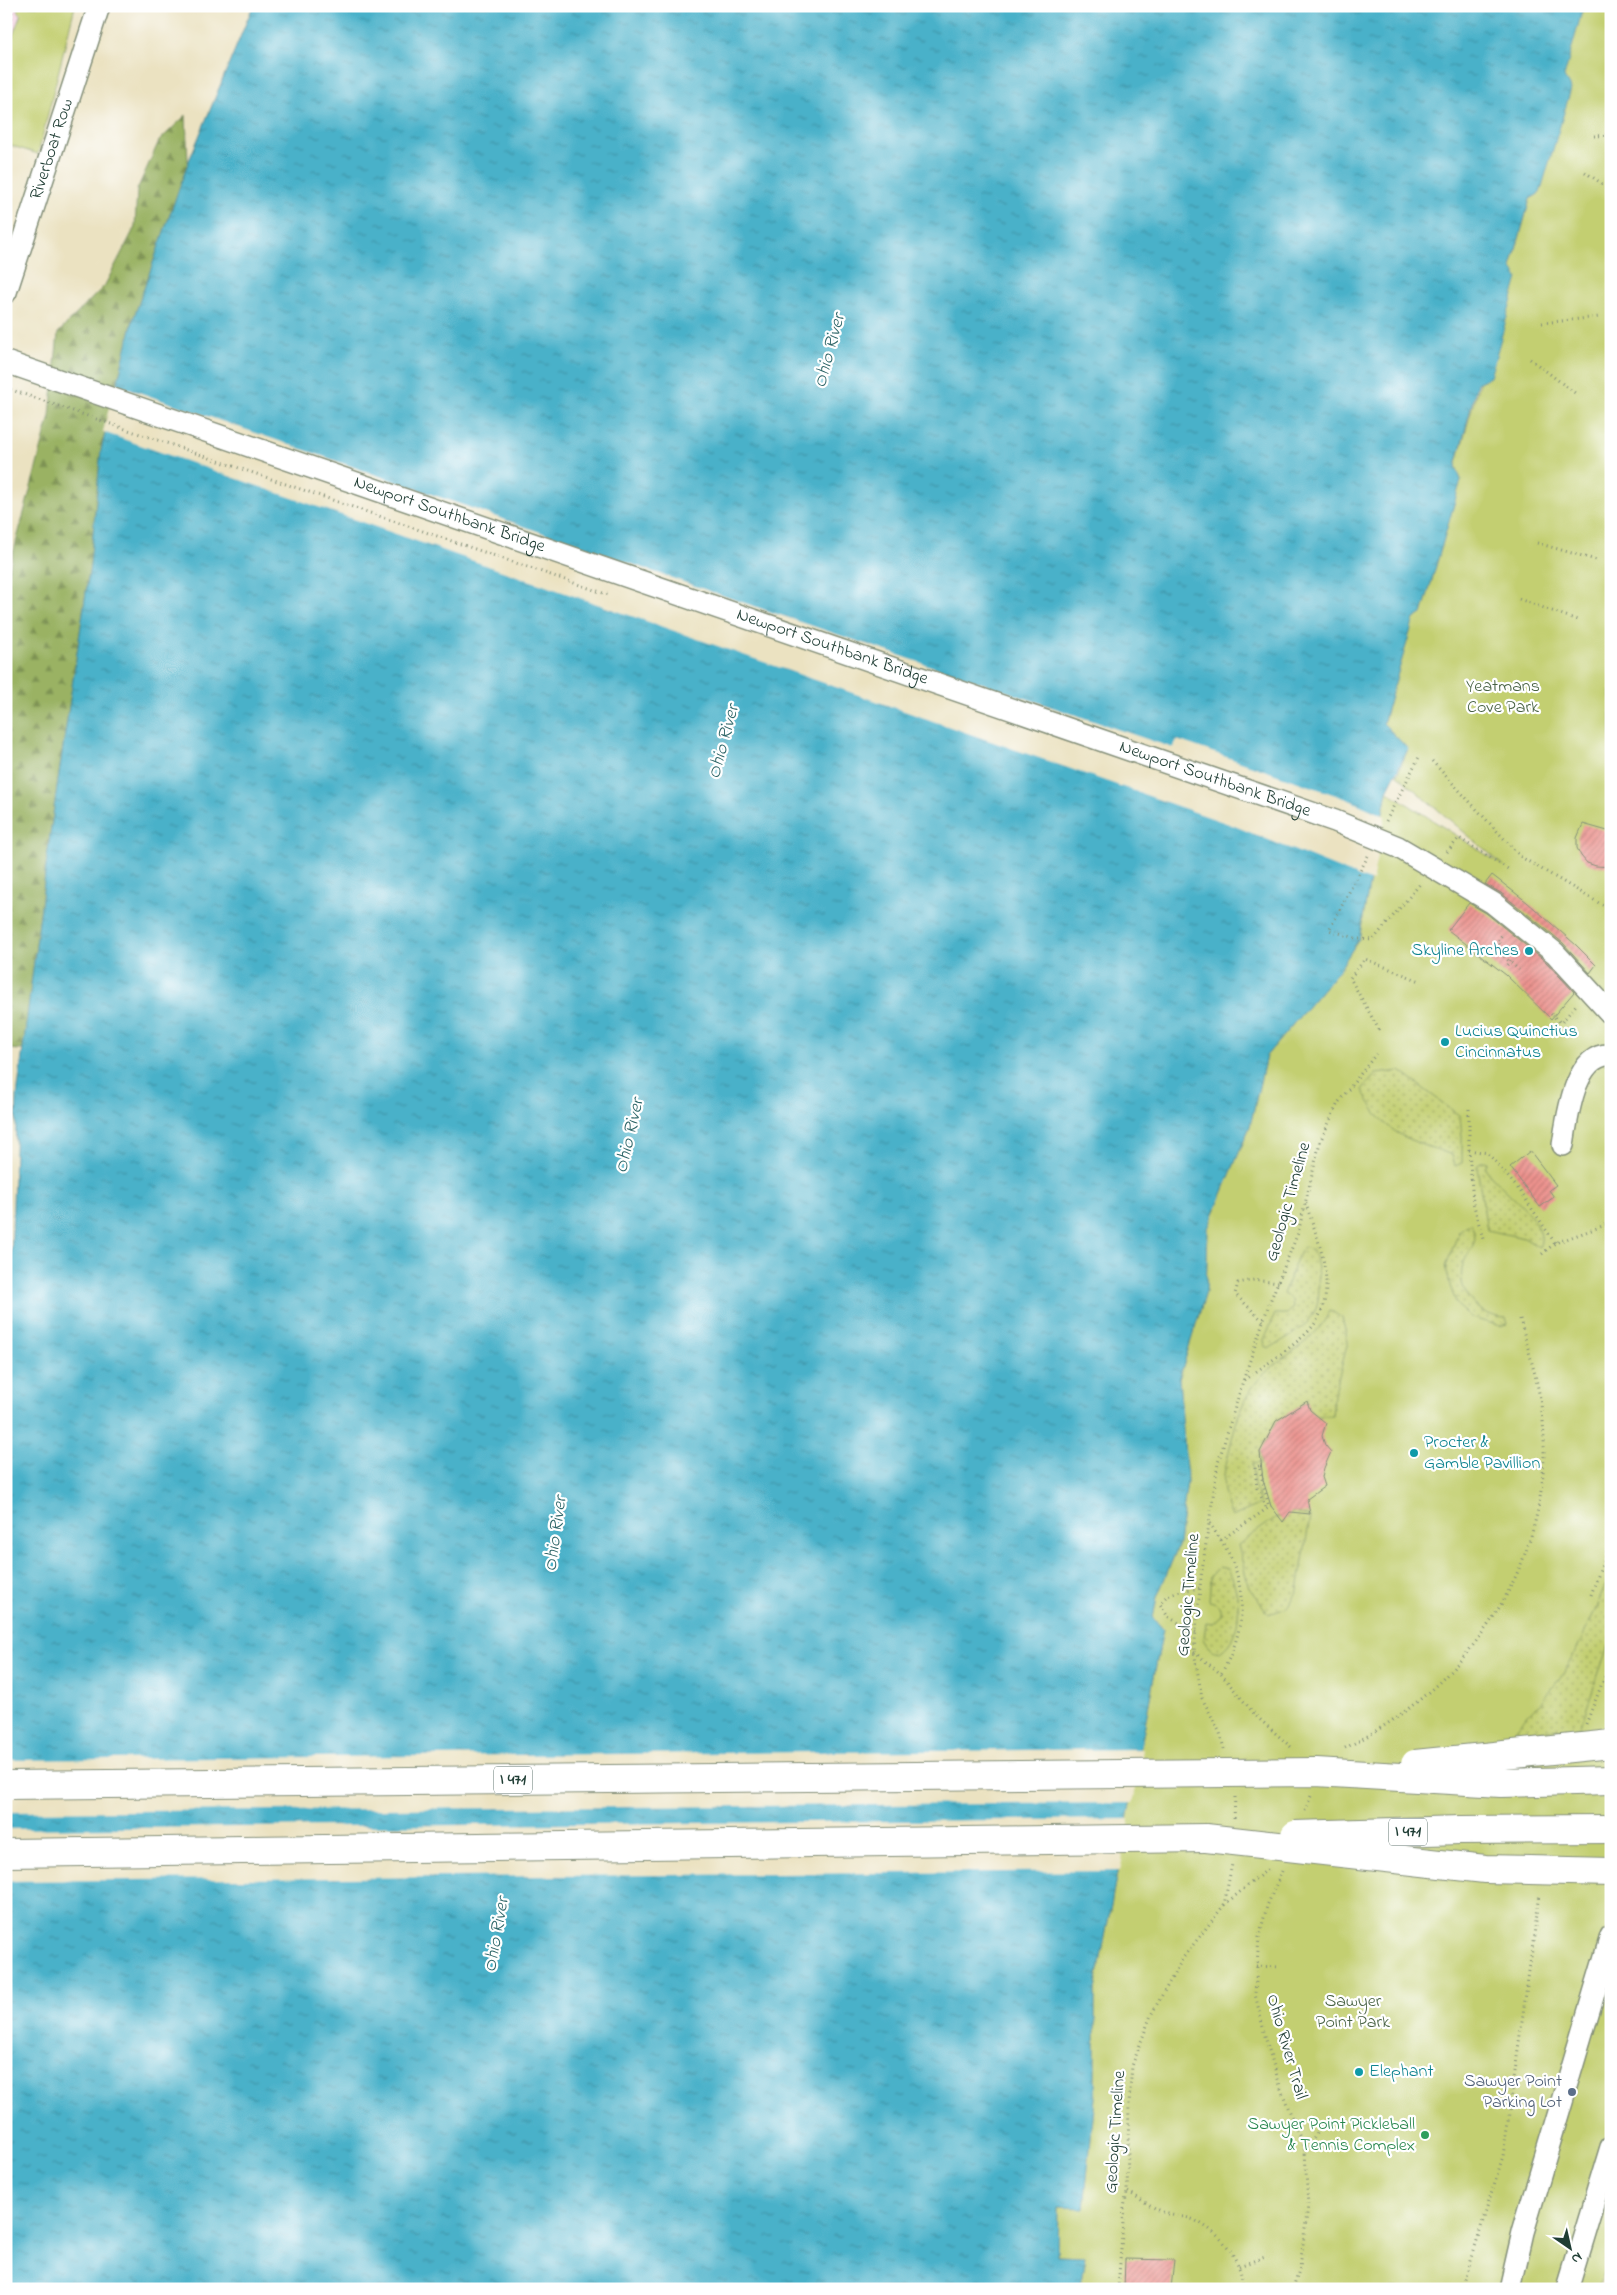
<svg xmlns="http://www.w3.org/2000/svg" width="1617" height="2295" font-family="'Indie Flower',sans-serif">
<defs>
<pattern id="forest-firs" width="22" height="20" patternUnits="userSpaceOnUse" patternTransform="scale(1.25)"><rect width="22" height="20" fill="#9ab263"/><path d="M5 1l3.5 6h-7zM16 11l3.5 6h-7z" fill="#7d9252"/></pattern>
<pattern id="garden-dots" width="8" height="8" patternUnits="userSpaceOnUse" patternTransform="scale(1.25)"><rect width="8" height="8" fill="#c3cf71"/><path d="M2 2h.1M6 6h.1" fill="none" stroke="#9ea95e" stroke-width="1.8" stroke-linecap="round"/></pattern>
<pattern id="water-ripples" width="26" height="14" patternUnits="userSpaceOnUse" patternTransform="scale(1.25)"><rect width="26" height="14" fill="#4ab1c9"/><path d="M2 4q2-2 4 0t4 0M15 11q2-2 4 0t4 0" fill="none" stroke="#3d91a4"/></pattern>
<pattern id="building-hatch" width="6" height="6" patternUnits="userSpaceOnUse" patternTransform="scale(1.25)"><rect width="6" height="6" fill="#ec928d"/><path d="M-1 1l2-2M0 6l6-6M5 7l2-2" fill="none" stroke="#bf7874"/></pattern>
</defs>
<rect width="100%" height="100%" fill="#fff"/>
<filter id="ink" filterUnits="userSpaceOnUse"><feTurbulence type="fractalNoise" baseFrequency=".02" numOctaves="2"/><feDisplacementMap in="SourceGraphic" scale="10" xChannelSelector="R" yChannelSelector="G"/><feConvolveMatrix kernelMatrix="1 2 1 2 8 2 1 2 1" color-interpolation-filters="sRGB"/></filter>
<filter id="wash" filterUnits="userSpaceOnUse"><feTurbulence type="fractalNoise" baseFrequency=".0096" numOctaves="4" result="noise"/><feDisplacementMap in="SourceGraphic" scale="20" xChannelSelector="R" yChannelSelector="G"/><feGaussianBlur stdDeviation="1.12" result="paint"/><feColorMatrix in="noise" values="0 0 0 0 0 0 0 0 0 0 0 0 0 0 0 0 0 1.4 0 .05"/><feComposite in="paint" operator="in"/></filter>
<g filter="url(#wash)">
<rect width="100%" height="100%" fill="#ebe2c1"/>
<path fill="#f3cfdf" d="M6,6h11l1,6 3,2 -15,39z"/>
<g fill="#c3cf71" stroke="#718652">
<path d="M17,6h58l-37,148 -32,-10v-91l15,-39 -3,-2z"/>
<path d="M1592,6h19v2256l-16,27h-515l5,-33 -28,-1 1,-48h26l11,-110v-107l68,-361 -10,-11 4,-21 22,-53 8,-63 -8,-102 27,-87 2,-64 42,-102 16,-70 73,-86 20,-31 28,-148 117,75 -107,-91 11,-26 -25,-25 31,-106 8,-4 39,-134 -5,-14 74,-267 10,-6 23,-116 19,-66z"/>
</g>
<path fill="url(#forest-firs)" stroke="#5c784c" d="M186,115l2,48 -55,157 -32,130 -11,115 -40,270 -27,215 -17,-1v-469l44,-164 8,-83 47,-48 30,-58 2,-37 22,-49z"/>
<g fill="url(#garden-dots)" stroke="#718652">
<path d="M1400,1071l60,45 2,20v27l-7,3 -3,-11c-21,-8 -47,-14 -64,-29 -11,-9 -19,-24 -26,-36l14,-16z"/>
<path d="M1484,1161l4,1 -3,5c9,19 68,55 54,80l-15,-9 -37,-8 -10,-63 2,-4z"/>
<path d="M1470,1223c13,20 -4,27 -8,46 -4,27 19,48 44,49l2,6 -8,2 -28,-8 -15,-13 -7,-19 -4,-20 13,-35z"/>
<path d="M1304,1247l9,3c3,9 4,18 5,27 5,43 -15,51 -48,71l-5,-2 -1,-6 11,-26h12l6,-6 -1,-9 -9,-5 17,-43z"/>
<path d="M1330,1310l12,8 6,24 -14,53 -2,21h-15l-7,-6 -3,-9 -31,20 -16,31 1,11 -9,1 2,21 7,19 -29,13c-13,-31 -9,-39 -2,-70 6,-26 12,-49 30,-69 23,-24 56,-35 70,-68z"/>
<path d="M1294,1512l16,5 -12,74 -11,17 -18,6 -20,-26 -11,-43 40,-29 5,5 4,-6z"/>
<path d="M1219,1567l9,2c13,24 17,67 -8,83l-9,-2 -7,-11 2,-17 7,1c13,-8 10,-20 -4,-22l2,-25z"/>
<path d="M1611,1572v65l-31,91 -69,5c13,-14 27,-27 39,-42 25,-30 46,-83 61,-119z"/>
</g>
<path fill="url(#water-ripples)" stroke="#34777e" d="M253,6h1339l-10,5 -18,66 7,12 -31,104 -10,6 -19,68 7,11 -28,99 -13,6 -21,83 5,14 -39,134 -8,5 -31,104 25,26 -21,42 -28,148 -20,31 -73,86 -16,70 -42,102 -2,64 -27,87 8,102 -8,63 -22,53 -4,21 10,11 -68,361v107l-11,111 -26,-1 -1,48 28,1 -5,33h-1074v-895l11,-298 33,-261 40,-270 11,-115 32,-130 55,-157z"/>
<g fill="#ebe2c1">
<path d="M115,384l597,208 461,156 4,-8 170,59 38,17 -13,66 -140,-57 -1129,-393z"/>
<path d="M1143,1749l-10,54 -1127,9v-52z"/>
<path d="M1130,1819l-10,52 -1114,10v-52z"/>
</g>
<g id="blocks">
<g fill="url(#building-hatch)">
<path d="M1583,824l28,8v35l-15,-1 -9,-3 -6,-7 -4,-8v-10z"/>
<path d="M1492,875l35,27 49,43 20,20 -6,8 -27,-30 -62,-50 -16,-9z"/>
<path d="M1469,903l17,10 60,49 28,30 -23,27 -45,-44 -58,-45z"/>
<path d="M1530,1151l26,34 -7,5 5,7 -14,10 -30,-40z"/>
<path d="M1307,1401l3,9 16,13 -4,13 3,9 6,7 -7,16 -2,9 3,9 -18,13 3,15 -20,-2 -7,10 -12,-16 -8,-26 -3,-28 16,-31z"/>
<path d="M1125,2259l49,1 -3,29h-47z"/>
</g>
</g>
</g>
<g filter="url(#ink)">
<use href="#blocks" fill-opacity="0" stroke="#85907a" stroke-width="1"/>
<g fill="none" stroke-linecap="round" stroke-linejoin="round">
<g stroke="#85907a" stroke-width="24">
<g id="minor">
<path id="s1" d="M6,292l93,-286"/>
<path d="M1563,1145c4,-25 11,-93 48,-90"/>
<path d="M1510,2289l13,-57 88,-296"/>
<path d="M1568,2289l43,-142"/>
</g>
</g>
<g stroke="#85907a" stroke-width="30">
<g id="highway">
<path d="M6,1785l1014,-10"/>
<path d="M6,1853l1200,-15"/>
</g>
</g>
<g stroke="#85907a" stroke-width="3" stroke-dasharray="1 4" stroke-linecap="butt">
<path d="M6,32l6,-16 -1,-10"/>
<path d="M1594,136l17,-1"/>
<path d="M1585,172l26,18"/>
<path d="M6,200l7,2"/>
<path d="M1542,323l57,-6"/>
<path d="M1530,359l45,34"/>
<path d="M6,388l603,207"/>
<path d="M1537,543l59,17"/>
<path d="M1519,599l58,21"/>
<path d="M1432,761l89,96 90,53"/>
<path d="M1386,821l33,-64"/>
<path d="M1447,852l12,-14 49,31"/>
<path d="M1368,856l-39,74 30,9 14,1 47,-56"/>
<path d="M1500,944l-3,-3 5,-6"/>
<path d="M1500,953l19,17"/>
<path d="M1507,965l5,-6"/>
<path d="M1551,1014l10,9 15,-18"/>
<path d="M1379,1030l-29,-52 15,-19 55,22"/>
<path d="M1469,1109v41l4,52 10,37"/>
<path d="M1469,1150l19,3 32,38 35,52"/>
<path d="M1542,1254l13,-11 56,-20"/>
<path d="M1263,1321l-28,-27 3,-11 16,-3 25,3"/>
<path d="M1244,1380c18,-13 57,-38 69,-54 28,-37 4,-87 -8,-125"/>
<path d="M1259,1466l-4,1 2,21 10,21"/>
<path d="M1261,1466h-2l10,41"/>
<path d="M1210,1523c6,11 15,22 20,33 19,41 13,80 -9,118"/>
<path d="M1221,1540l50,-34"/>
<path d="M1591,1595l16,-44"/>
<path d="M1196,1632l-28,-15 -8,-13c8,-14 25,-13 40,-16"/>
<path d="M1194,1652l27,22 35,42 35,31"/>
<path d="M1586,1724l25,-63"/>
<path d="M1345,1748c123,-61 210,-185 198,-326 -3,-38 -15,-71 -24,-107"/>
<path d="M1224,1749l-4,-16 -18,-35 -8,-47 7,-74 17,-114 25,-82 26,-77 29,-71 22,-91 18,-39 38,-49"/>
<path d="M1305,1811l6,-15"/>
<path d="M1234,1818l1,-21"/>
<path d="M1282,1871l-15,35 -8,31 -4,57 11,46 15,49 24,62 3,55 -8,61 -7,22"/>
<path d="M1224,1905l44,-36"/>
<path d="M1256,1966l24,1"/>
<path d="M1305,2151l20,-29"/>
<path d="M1128,2192c13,7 26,17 40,22 9,3 18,2 26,6 27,13 48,38 49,69"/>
<path d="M1239,2266l26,-9"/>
<path d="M1118,2289l6,-81 3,-16 2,-89 3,-37 19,-51 32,-57 41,-53 8,-41"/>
<path d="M1462,2289l41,-133 37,-263"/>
</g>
<use href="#minor" stroke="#fff" stroke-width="21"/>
<use href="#highway" stroke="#fff" stroke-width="28"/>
<g stroke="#85907a" stroke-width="24" stroke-linecap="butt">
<g id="minor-bridge">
<path id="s2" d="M6,362l1329,459 63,26 95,56 62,50 56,61"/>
</g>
</g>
<g stroke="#85907a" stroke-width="30" stroke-linecap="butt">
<g id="highway-bridge">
<path d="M1415,1764l196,-20"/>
<path d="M1020,1775l296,-3 185,11 110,-3"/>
<path d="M1295,1835l165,-5 151,-1"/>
<path d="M1206,1838l279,31 126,3"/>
</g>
</g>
<use href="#minor-bridge" stroke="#fff" stroke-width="21"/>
<use href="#highway-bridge" stroke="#fff" stroke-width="28"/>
</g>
</g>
<g fill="#0f9aa8" stroke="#fff" stroke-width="2">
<circle cx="1529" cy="951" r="5"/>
<circle cx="1445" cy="1042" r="5"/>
<circle cx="1414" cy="1453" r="5"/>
<circle cx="1359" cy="2072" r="5"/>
</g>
<circle fill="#5c6f8a" stroke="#fff" stroke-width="2" cx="1572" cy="2092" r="5"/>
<circle fill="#2e9e5b" stroke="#fff" stroke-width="2" cx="1425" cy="2135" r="5"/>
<g text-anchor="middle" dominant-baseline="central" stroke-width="4.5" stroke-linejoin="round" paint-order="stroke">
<g fill="#fff" stroke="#627771" stroke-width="1">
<rect x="494" y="1766.5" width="38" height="27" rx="4"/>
<rect x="1389" y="1818.5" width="38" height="27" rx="4"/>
</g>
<g font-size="16" font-weight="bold" fill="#1f3d34">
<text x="513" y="1780">I 471</text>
<text x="1408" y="1832">I 471</text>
</g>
<g font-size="18" fill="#1f3d34" stroke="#fff">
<text stroke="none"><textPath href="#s1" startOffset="150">Riverboat Row</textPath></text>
<text stroke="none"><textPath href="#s2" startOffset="469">Newport Southbank Bridge</textPath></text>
<text stroke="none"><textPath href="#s2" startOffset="874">Newport Southbank Bridge</textPath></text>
<text stroke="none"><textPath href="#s2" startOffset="1279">Newport Southbank Bridge</textPath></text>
<text transform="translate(1289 1202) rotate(-74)">Geologic Timeline</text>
<text transform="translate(1189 1595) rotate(-85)">Geologic Timeline</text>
<text transform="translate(1286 2047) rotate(74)">Ohio River Trail</text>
<text transform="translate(1116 2132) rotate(-86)">Geologic Timeline</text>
</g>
<g font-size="18" fill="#486243" stroke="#fff">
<text x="1503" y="687">Yeatmans<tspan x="1503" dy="21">Cove Park</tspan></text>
<text x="1353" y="2002">Sawyer<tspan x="1353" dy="21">Point Park</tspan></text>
</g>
<g font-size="18" fill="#0d838f" stroke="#fff" text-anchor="start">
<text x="1519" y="951" text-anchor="end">Skyline Arches</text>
<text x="1455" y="1032">Lucius Quinctius<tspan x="1455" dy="21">Cincinnatus</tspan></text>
<text x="1424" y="1443">Procter &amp;<tspan x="1424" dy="21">Gamble Pavillion</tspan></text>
<text x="1369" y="2072">Elephant</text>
</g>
<g font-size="18" fill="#4e5e75" stroke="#fff" text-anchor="end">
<text x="1562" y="2082">Sawyer Point<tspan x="1562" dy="21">Parking Lot</tspan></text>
</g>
<g font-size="18" fill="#27864d" stroke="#fff" text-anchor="end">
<text x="1415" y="2125">Sawyer Point Pickleball<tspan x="1415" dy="21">&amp; Tennis Complex</tspan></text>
</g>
<g font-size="19" font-style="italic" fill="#2e6668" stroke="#fff">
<text transform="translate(830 351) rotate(-75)">Ohio River</text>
<text transform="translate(724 742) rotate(-75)">Ohio River</text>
<text transform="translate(630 1136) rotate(-77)">Ohio River</text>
<text transform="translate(556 1534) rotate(-82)">Ohio River</text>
<text transform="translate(497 1935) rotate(-80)">Ohio River</text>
</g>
</g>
<rect width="1617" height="2295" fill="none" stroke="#fff" stroke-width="25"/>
<g transform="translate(1570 2248) rotate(146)" stroke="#ffffff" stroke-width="4" paint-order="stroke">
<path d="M0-4L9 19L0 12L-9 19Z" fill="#1f3d34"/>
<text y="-8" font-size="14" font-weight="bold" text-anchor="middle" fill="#1f3d34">N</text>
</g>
</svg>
